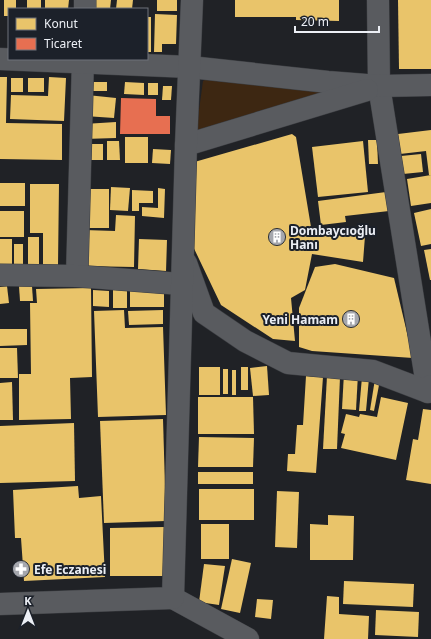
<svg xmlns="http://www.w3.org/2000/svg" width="431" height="639" font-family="'Noto Sans',sans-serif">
<rect width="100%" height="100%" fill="#202226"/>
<path fill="#3d2712" d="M206,79l125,14 -130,41 -4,-4v-5l6,-44z"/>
<g fill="#e9c46a">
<path d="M4,0h12v9h-7v7h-5z"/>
<rect x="27" y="0" width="14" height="9"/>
<path d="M45,0h24l-1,9h-23z"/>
<path d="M93,0h18l-1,9h-17z"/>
<path d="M117,0h16l-1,9h-16z"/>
<rect x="157" y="0" width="20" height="11"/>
<path d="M235,0h104v21l-43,-1v-3h-61z"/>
<path d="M398,0h33v69h-32z"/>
<path d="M155,14l22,1 -1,29h-14v8h-8z"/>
<rect x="147" y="17" width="4" height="35"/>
<path d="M0,77h7l-1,46 56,1v36l-62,-1z"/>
<path d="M49,77l17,1 -2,43 -54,-2 1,-24 37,1z"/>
<rect x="11" y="78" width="12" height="14"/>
<rect x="28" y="78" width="16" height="14"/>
<rect x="86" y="82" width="21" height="9"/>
<path d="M125,82l19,1v12l-20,-1z"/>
<rect x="148" y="83" width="10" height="12"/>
<path d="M163,86h9l-1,14h-9z"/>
<path d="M87,95l29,3 -2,20 -29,-2z"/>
<path d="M116,122v16l-32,1v-15z"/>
<path d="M431,130v45h-2l-3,-24 -26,3 -2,-20z"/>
<path d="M292,134l4,3 15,90 54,9 -2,26 -51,-8 -7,36 -14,8 4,43 -22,-2 -52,-34 -32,-67 2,-75z"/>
<rect x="125" y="137" width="23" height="26"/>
<path d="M368,140h9l1,24h-9z"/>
<path d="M107,141h12l1,19h-13z"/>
<path d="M363,141l5,51 -50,5 -6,-50z"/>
<rect x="87" y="144" width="16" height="16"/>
<path d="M153,149l18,1 -1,14 -18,-1z"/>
<path d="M421,154l2,18 -20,2 -2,-18z"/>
<path d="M431,175v28l-20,3 -4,-27z"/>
<rect x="0" y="183" width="25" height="23"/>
<path d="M30,184h29l-1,82h-15v-33h-13z"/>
<path d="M111,187l19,1 -2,23 -18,-1z"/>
<path d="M158,188l7,1 -1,29 -22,-2v-9l16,1z"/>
<rect x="85" y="189" width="24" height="39"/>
<path d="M132,190l21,1v12h-14v8h-7z"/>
<path d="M386,192l3,19 -44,5 1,6 -25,3 -3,-24z"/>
<path d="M431,209v35l-10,2 -7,-33z"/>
<rect x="0" y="211" width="24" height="26"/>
<path d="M116,215l19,1 -1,51 -51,-1 1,-36 31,1z"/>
<rect x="28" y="237" width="11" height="28"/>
<rect x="0" y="239" width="12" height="26"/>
<path d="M139,239l28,1 -1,31 -28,-2z"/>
<rect x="14" y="244" width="9" height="20"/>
<path d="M431,249v31h-1l-6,-30z"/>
<path d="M335,264l59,14 19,80 -101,-7 -13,-4v-39l16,-41z"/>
<path d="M7,286l2,17 -9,1v-17z"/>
<path d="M19,286h13l1,15h-13z"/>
<path d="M91,288l1,89 -22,1 1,41 -52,1v-46h12l-1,-71h7l-1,-14z"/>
<path d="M93,290l16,1v16l-16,-1z"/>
<rect x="113" y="290" width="14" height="18"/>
<rect x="130" y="291" width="34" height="16"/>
<path d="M124,310l1,18 38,-1 3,88 -68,2 -4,-106z"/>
<path d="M163,310v14l-34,1 -1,-14z"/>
<path d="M0,329h27v16l-27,1z"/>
<path d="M0,348h17l1,30h-18z"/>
<path d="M267,366l2,29 -16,1 -3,-28z"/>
<rect x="199" y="367" width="21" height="28"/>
<rect x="241" y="367" width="7" height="23"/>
<rect x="223" y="369" width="5" height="25"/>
<rect x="232" y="370" width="4" height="25"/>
<path d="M344,373l14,1 -2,36 -14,-1z"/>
<path d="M306,376l17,1 -7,96 -29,-2 1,-17h7l2,-29h6z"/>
<path d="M327,376l13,1 -3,72h-14z"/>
<path d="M362,377l7,1 -3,33h-7z"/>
<path d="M375,379l5,1 -6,31 -4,-1z"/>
<path d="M12,382l1,38h-13v-37z"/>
<path d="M198,397h55l1,37h-56z"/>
<path d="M381,397l27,6 -12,57 -55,-12 4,-14 -4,-1 5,-19 13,3 1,-3 17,3z"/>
<path d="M423,409l8,1v74l-25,-4 7,-41 5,1z"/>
<path d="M163,419l3,102 -62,2 -4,-102z"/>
<path d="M74,423l1,58 -75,2v-57z"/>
<path d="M199,437l55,1 -1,29h-55z"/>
<rect x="198" y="472" width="55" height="12"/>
<path d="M78,486l1,12 22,-2 4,81 -81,4 -3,-43h-6l-2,-48z"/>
<rect x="199" y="489" width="55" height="31"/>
<path d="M277,491l22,1 -2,56 -22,-1z"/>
<path d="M328,515l26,1 -1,44h-43v-36l18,1z"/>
<rect x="201" y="524" width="28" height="35"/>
<path d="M165,527l1,49h-56v-48z"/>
<path d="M232,559l19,4 -11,50 -19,-4z"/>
<path d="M204,564l21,2 -6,39 -20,-3z"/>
<path d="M344,581l70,3 -1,23 -70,-3z"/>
<path d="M327,596l12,1v17l30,2 -1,23h-44z"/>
<path d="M257,599l16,1 -2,19 -16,-2z"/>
<path d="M376,610l43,2 -1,25 -43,-2z"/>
</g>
<path fill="#e76f51" d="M121,98l35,1v17h14v18h-50z"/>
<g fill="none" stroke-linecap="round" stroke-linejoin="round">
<g stroke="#3b3d41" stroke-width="23">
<g id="minor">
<path d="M378,0l1,86 49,306"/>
<path d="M85,9v-9"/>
<path d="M77,276l6,-217"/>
<path d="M173,598l75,41"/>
</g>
</g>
<g stroke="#3b3d41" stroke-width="23">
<g id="tertiary">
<path d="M0,59l190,8 138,15 51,4 52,-1"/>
<path d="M186,145l181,-55"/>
<path d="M186,263l18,50 41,28 43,22 85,8 55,21 3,-6"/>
<path d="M0,275l77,1 104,8"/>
<path d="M0,604l173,-6 13,-453 6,-145"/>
</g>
</g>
<use href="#minor" stroke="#595b5f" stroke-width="22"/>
<use href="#tertiary" stroke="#595b5f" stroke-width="22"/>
</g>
<defs>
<g id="building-disc" transform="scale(0.9)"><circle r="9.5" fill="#a5a7ad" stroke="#1c212a"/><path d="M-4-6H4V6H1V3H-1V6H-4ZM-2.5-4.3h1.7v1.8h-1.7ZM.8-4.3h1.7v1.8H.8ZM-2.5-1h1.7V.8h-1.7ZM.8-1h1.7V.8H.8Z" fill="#fff"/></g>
<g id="pharmacy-disc" transform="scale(0.9)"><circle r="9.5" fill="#a5a7ad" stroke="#1c212a"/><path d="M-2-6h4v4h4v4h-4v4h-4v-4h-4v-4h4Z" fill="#fff"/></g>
</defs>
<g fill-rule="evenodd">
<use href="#building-disc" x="277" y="237"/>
<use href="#building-disc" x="351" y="319"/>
<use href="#pharmacy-disc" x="21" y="569"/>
</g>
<g text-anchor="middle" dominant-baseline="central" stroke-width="4" stroke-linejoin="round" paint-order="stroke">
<g font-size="12" font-weight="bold" fill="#eceff5" stroke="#1c212a" text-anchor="start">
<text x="290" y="230">Dombaycıoğlu<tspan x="290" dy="14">Hanı</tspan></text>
<text x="338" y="319" text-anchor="end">Yeni Hamam</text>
<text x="34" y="569">Efe Eczanesi</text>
</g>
</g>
<rect x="8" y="8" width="140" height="52" fill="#1c212a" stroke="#6f737b"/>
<rect x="16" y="18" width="20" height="12" fill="#e9c46a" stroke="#6f737b"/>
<text x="44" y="28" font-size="12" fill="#eceff5">Konut</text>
<rect x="16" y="38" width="20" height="12" fill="#e76f51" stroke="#6f737b"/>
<text x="44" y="48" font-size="12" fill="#eceff5">Ticaret</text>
<g transform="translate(28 611)" stroke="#1c212a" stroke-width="3" paint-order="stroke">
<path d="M0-3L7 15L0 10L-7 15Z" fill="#eceff5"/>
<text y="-6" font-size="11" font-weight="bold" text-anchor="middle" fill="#eceff5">K</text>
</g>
<path d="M295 26v6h84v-6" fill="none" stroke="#eceff5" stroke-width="2"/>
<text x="301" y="26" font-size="12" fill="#eceff5" stroke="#1c212a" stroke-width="3" paint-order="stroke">20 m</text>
</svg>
